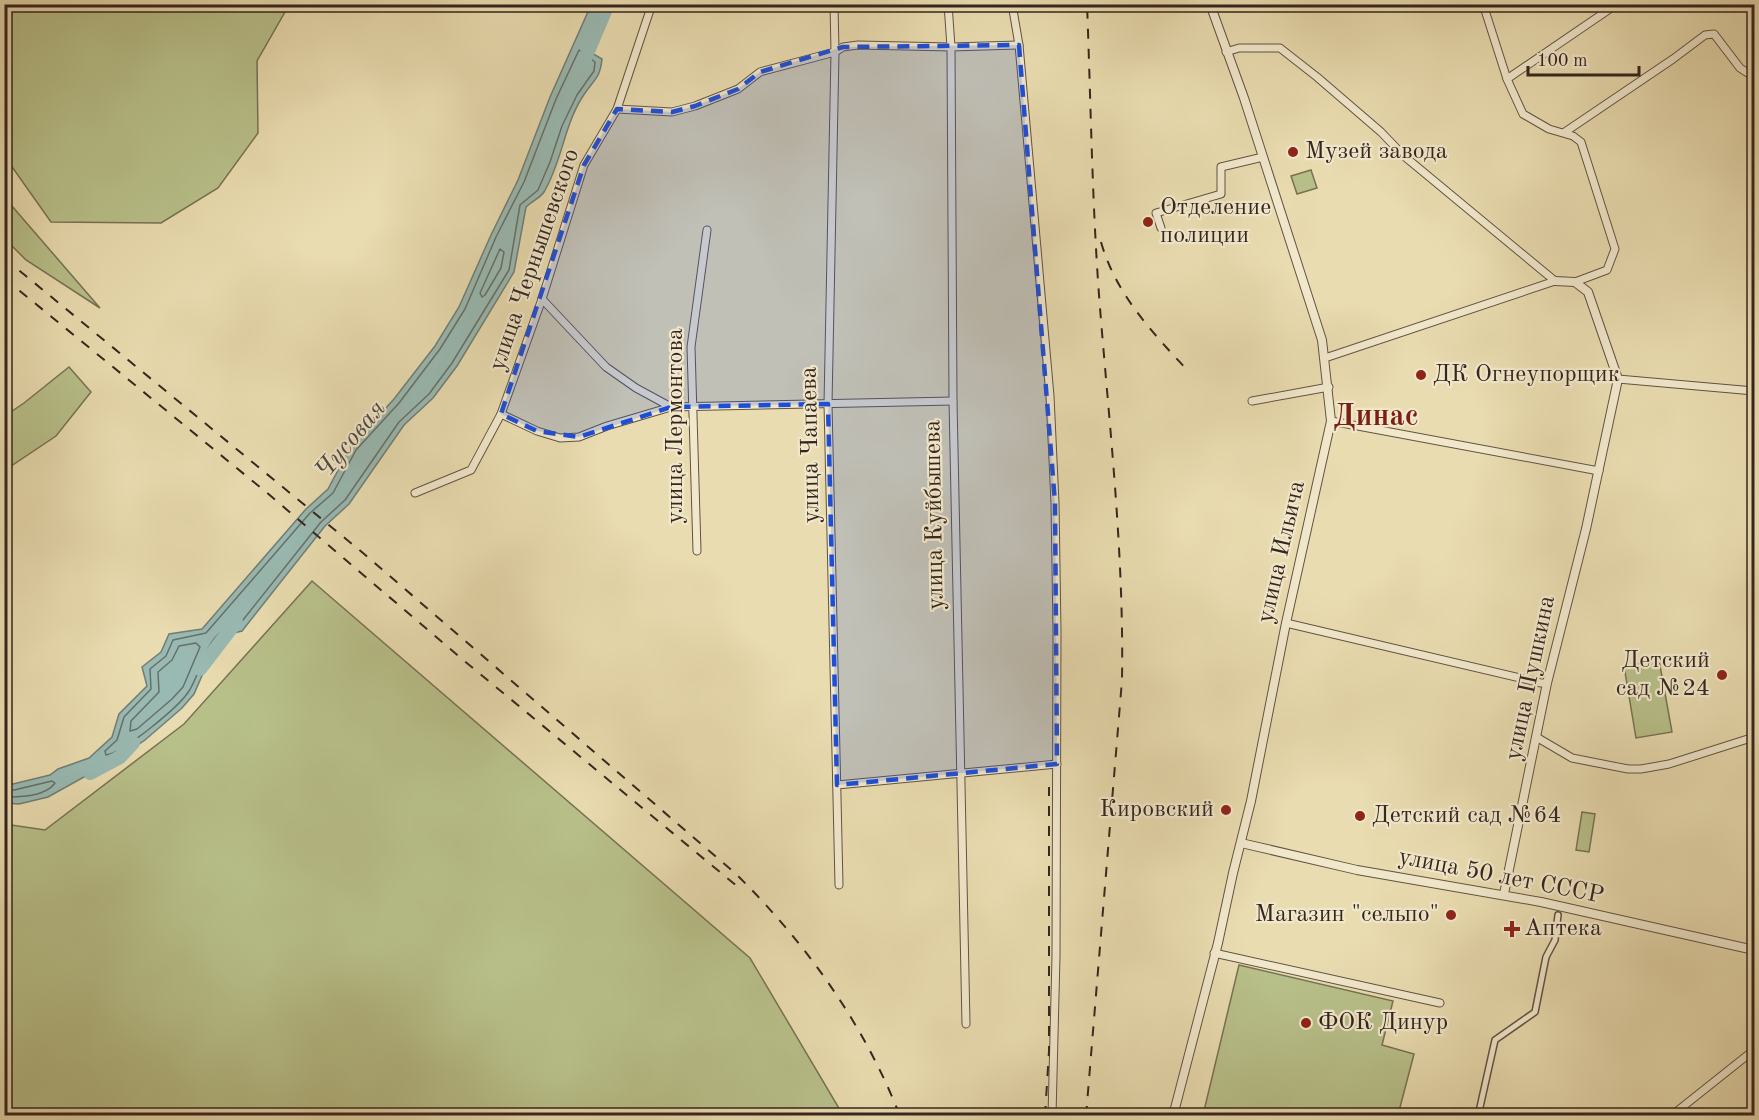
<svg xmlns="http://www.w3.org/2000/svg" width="1759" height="1120" font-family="'Old Standard TT',serif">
<rect width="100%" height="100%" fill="#e9dcb0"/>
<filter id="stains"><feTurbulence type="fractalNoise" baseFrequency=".00333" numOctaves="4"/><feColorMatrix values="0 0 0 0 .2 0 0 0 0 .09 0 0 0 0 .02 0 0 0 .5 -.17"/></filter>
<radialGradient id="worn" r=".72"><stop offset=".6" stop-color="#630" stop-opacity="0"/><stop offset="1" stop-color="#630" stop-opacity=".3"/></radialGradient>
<g fill="#b8c08a" stroke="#767254" stroke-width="1.5">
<path d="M4,5l1,-1 284,1 -32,56 1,72 -40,55 -57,35 -110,-1 -46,-65z"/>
<path d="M1311,170l6,18 -20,6 -6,-18z"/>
<path d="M5,198l95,110 -74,-48 -21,-21z"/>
<path d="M69,367l22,25 -35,44 -51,34v-54l19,-13z"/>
<path d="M312,581l438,377 93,157h-838v-291l40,6 139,-106z"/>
<path d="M1659,660l13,72 -36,6 -12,-72z"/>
<path d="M1582,812l13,2 -6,38 -13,-2z"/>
<path d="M1239,965l154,36 -11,44 32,9 -16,61h-195z"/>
</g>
<path fill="#99bab3" stroke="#717e77" stroke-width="1.5" d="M591,5h17l-20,46 14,8c-2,20 -8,20 -19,37 -19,29 -21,66 -39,96 -4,6 -13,10 -18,15l-12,65 -57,94 -24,32 -29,27 -55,79 -24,22 -83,105 -16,4 -15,20 -17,39 -12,14 -37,32 -25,17 -72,40 -29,7 -14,-1v-20l8,1 37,-9 8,-6 31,-11 23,-21 7,-23 28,-28 -5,-19 19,-15 8,-18 33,-5 104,-120 22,-20 23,-43 43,-47 41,-53 24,-39 32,-72 27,-55 32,-83z"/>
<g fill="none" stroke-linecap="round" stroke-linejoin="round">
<g stroke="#677068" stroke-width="1.5">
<path d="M579,50l16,12 -1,9 -17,24 -15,31 -12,36 -12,28 -18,15 -11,65 -57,93 -23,31 -30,28 -54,78 -24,22 -82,103c-5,2 -13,2 -17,6 -19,15 -21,41 -33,60 -10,16 -66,62 -83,64l-1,-4 12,-11 7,-23 27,-28 -1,-20 16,-13 7,-16 33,-7 104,-120 23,-20 23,-43 43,-47 41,-54 25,-40 31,-72 28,-55 32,-83z"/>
<path d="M500,249l4,3 -3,16 -16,27 -3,2 -2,-4z"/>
<path d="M196,643l4,4 -17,40 -11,12 -35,30 -7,2 1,-10 28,-29 -1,-20 14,-12 7,-14z"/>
<path d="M4,789l10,1 38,-9 3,2c-10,14 -35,14 -51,14"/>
</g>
<g stroke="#99bab3" stroke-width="14">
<path d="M583,63l25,-59"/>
<path d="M200,669l36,-47"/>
<path d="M90,773l30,-16 13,-14"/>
</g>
<g stroke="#625342" stroke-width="8">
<path id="pedestrian" d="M1478,1116l17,-76 40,-28 11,-55 9,-17 3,-25"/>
</g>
<g stroke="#625342" stroke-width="9">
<g id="minor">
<path d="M834,4l1,48 -7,352 11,481"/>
<path d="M948,4l3,43 2,354 13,623"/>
<path d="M1012,4l7,41 31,351 5,107 2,128 -1,325 -4,160"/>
<path d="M1483,4l24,75 16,35 26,15 24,7 8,6 34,107 -8,21 -32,12"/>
<path d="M1226,52l13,-4h41l37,29 64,55 23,24 151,125"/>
<path d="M1507,79l110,-75"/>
<path d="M617,109l55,3 23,-6 43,-17 22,-17 75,-20 8,-5 15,-2 93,2 68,-2"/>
<path d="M1565,132l108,-73 32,-24 9,-1 26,34 14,9"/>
<path d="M1161,228l-5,-15 65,-19v-27l42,-10"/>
<path d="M542,299l64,68 30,21 35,19 282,-6"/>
<path d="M1325,358l230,-77"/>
<path d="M1618,379l136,12"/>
<path d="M1252,401l77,-14"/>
<path d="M501,414l36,17 23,7 19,-1 28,-11 64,-19"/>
<path d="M1331,421l268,50"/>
<path d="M415,493l56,-23 30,-56 41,-115 42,-134 33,-56 35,-105"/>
<path d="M697,551l-6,-204 16,-117"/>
<path d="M1286,623l255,60h6"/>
<path d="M1538,738l34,20 56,11h13l28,-5 85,-27"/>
<path d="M837,785l220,-21"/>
<path d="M1214,953l226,50"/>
<path d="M1671,1116l83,-66"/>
</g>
</g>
<g stroke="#625342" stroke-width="10">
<g id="tertiary">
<path d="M1241,843l116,27 184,32 213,48"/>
<path d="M1504,894l43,-211 39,-154 32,-150 -30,-87 -13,-10 -20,-1"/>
<path d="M1173,1116l45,-173 15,-70 18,-72 35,-178 45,-202 -9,-81 -78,-242 -34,-94"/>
</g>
</g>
<use href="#pedestrian" stroke="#f1e8cc" stroke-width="5"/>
<use href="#minor" stroke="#f1e8cc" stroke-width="7"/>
<use href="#tertiary" stroke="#f1e8cc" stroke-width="8"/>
<g stroke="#35251e" stroke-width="2" stroke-dasharray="10 10" stroke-linecap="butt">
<path d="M1101,242c15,53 52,91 88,130"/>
<path d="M4,258l359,295 373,321c70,69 128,150 164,242"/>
<path d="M4,278l262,214 196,167 276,228"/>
<path d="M1045,1116l4,-65v-264"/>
<path d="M1086,1116l36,-436c2,-125 -12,-248 -22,-372 -8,-101 -9,-202 -13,-304"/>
</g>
</g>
<path fill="#1d4ed8" fill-opacity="0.2" stroke="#1d4ed8" stroke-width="4.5" stroke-dasharray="12 8" stroke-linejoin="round" d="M1019,45l36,458 2,261 -220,21 -9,-381 -157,3 -92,30 -42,-6 -36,-17 83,-249 33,-56 55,3 23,-6 43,-17 22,-17 83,-25z"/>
<g fill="#8f2418" stroke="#f1e8cc" stroke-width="2">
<circle cx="1293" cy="152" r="6"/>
<circle cx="1148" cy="222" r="6"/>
<circle cx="1421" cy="375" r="6"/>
<circle cx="1722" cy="675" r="6"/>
<circle cx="1226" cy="810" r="6"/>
<circle cx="1360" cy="816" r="6"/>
<circle cx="1451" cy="915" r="6"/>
<path d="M1509 920h6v6h6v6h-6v6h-6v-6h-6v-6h6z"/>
<circle cx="1306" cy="1023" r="6"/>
</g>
<g text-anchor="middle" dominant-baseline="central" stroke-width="4.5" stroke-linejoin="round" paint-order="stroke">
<g font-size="24" fill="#35251e" stroke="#f1e8cc" text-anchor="start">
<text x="1305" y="152">Музей завода</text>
<text x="1160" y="208">Отделение<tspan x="1160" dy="28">полиции</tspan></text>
<text x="1433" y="375">ДК Огнеупорщик</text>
<text x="1710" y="661" text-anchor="end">Детский<tspan x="1710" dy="28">сад №24</tspan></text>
<text x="1214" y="810" text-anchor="end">Кировский</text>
<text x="1372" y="816">Детский сад №64</text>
<text x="1439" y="915" text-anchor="end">Магазин "сельпо"</text>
<text x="1524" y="929">Аптека</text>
<text x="1318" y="1023">ФОК Динур</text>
</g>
<g font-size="24" fill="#35251e" stroke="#f1e8cc">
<text transform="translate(535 260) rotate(-71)">улица Чернышевского</text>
<text transform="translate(676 426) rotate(-90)">улица Лермонтова</text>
<text transform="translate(811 445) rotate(-91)">улица Чапаева</text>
<text transform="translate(935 515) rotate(-91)">улица Куйбышева</text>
<text transform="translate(1282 552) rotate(-77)">улица Ильича</text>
<text transform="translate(1531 678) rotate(-78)">улица Пушкина</text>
<text transform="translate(1501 877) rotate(11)">улица 50 лет СССР</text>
</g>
<g font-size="26" font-style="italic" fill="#4e4a43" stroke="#f1e8cc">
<text transform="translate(351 440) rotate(-50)">Чусовая</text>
</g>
<g font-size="30" font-weight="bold" fill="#7a1f14" stroke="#f1e8cc">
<text x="1376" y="417">Динас</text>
</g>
</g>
<rect width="1759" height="1120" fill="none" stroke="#e9dcb0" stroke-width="24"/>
<rect x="6" y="6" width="1747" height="1108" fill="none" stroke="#35251e" stroke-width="3"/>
<rect x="12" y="12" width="1735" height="1096" fill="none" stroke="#35251e" stroke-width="1.5"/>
<path d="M1528 66v9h111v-9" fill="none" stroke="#35251e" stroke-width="3"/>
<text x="1537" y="66" font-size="18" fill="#35251e" stroke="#f1e8cc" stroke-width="4.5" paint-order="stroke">100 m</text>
<rect width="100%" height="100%" filter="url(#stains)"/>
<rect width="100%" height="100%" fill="url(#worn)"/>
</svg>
